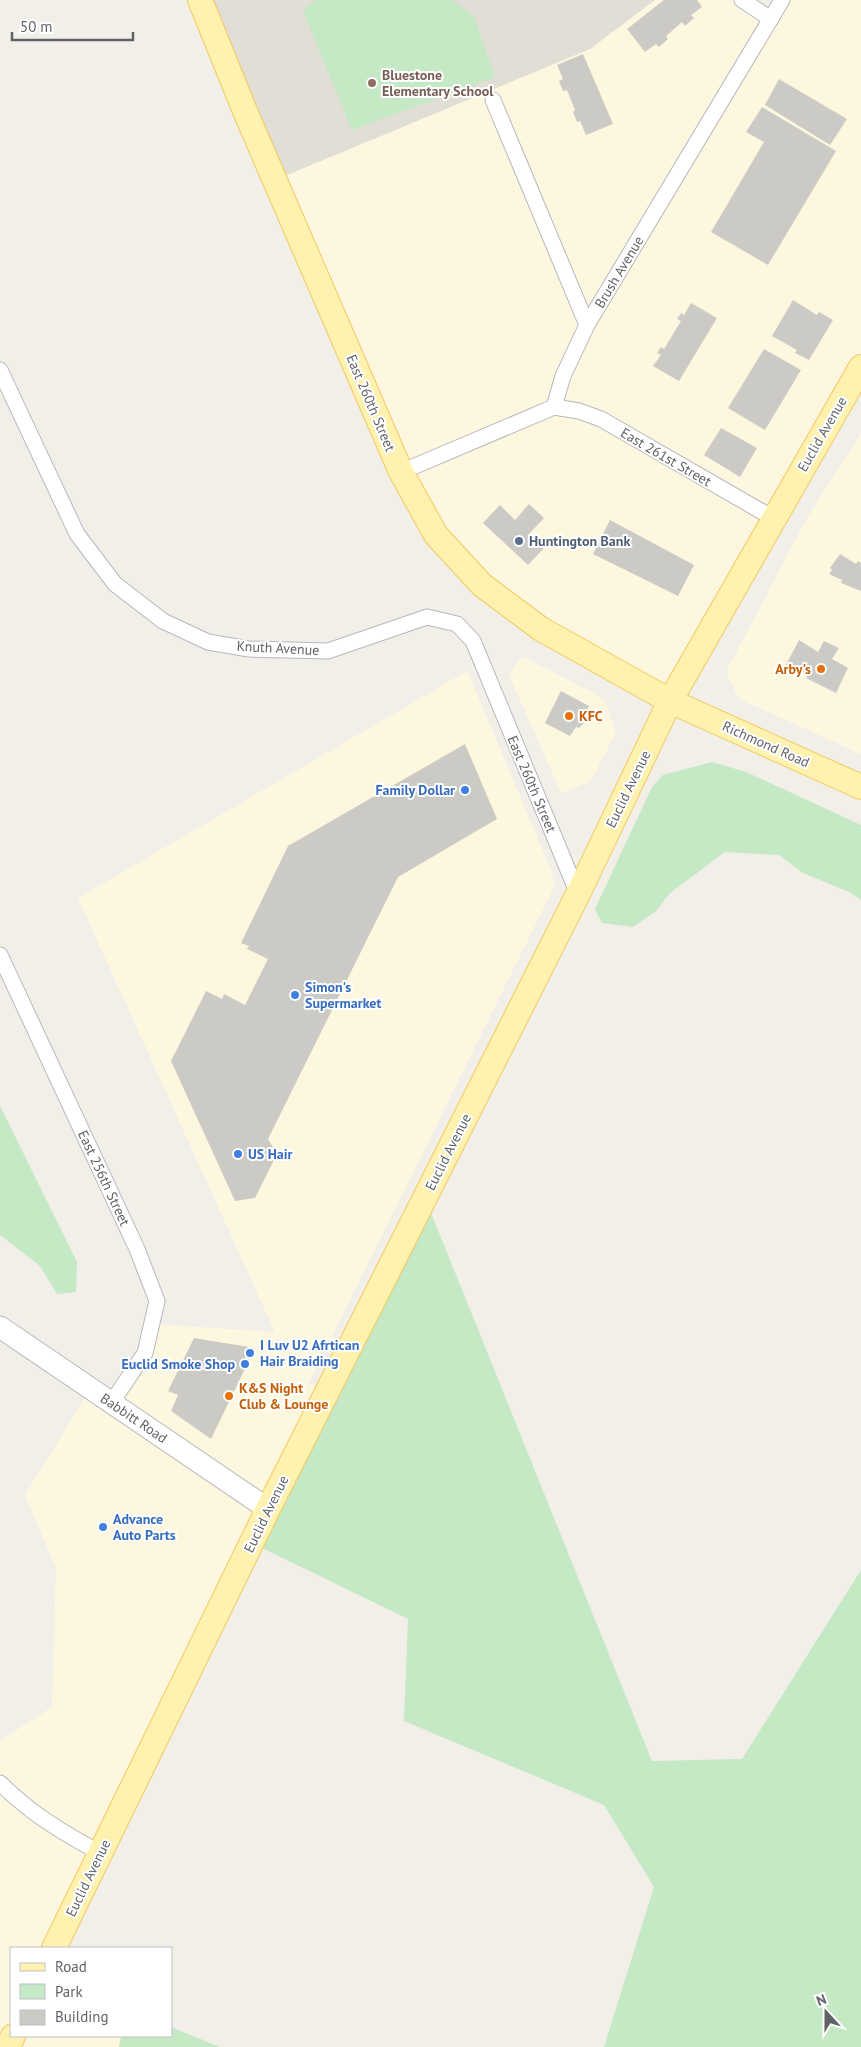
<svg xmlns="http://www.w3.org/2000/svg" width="861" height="2047" font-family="'PT Sans',sans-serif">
<rect width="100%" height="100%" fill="#f1efe8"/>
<g fill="#fef7e0">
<path d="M655,0h87l28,19 12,-19h79v367l-191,334 -129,-72 -105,-94 -161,-355 315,-131z"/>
<path d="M861,433v321l-122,-55 -13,-27 81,-154z"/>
<path d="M522,656l74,38 9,7 11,32 -26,49 -29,11 -52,-118z"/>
<path d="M467,671l84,199 4,15 -246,498 18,9 -273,556h-43v88h110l-2,11h-119v-306l52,-34 4,-139 -31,-73 66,-107 21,14 40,-78 123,8 -197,-434z"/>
</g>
<path fill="#e1ded6" d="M200,0h455l-65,49 -315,131z"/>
<g fill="#c5e8c5">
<path d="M316,0h136l22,17 21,60 -143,53 -49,-119z"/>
<path d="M712,762l34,10 115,53v75l-12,-8 -46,-19 -24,-18 -54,-3 -55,41 -14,18 -23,16 -31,-4 -7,-14 57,-122 11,-12z"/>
<path d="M0,1106l77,156 -1,30 -19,2 -17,-28 -40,-31z"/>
<path d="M425,1198l227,563 90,-2 119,-189v477h-257l50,-160 -50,-82 -200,-84 4,-102 -156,-76z"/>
<path d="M171,2027l49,20h-101l2,-11h50z"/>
</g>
<g fill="#cccac5">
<path d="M664,0h33l5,7 -11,8 3,3 -9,8 -3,-4 -16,14 2,3 -9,8 -3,-3 -11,8 -18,-23z"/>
<path d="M583,54l30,70 -27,11 -6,-14 -3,1 -4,-10 2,-2 -8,-20 -4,1 -4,-10 4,-2 -6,-14z"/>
<path d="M779,79l68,40 -17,26 -65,-40z"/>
<path d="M762,107l74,44 -68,114 -57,-33 53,-90 -18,-10z"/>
<path d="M793,300l24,15 2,-3 14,8 -24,40 -14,-7 2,-3 -25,-14z"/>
<path d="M691,303l26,15 -38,63 -26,-15 8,-11 -4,-2 4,-6 3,2 17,-28 -4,-2 4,-6 3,2z"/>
<path d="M764,349l37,21 -36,60 -37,-22z"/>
<path d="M721,428l36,20 -17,29 -36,-22z"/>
<path d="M529,504l15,14 -15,16 15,14 -16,17 -45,-42 17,-18 15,15z"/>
<path d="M610,520l84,45 -16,31 -85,-42z"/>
<path d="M840,554l16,10 2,-3 3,2v28l-20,-8 1,-3 -13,-6 3,-4 -2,-2z"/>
<path d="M799,640l19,12 6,-11 15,7 -7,11 16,9 -12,25 -30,-15 2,-4 -22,-9z"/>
<path d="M561,691l28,15 -5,11 2,1 -3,6 -4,4 -3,-1 -6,9 -25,-13z"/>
<path d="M465,744l32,75 -99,58 -130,262 9,15 -22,44 -20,3 -64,-140 35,-70 16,8 2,-5 21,11 23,-46 -21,-10 2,-3 -8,-3 47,-97z"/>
<path d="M194,1338l61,10 -44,91 -40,-28 7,-16 -10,-4z"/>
</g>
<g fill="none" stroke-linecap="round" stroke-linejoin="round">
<g stroke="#b5b8bc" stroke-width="17">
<g id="minor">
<path d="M742,0l29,19"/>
<path d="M493,100l94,225"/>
<path d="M0,370l77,164 38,50 48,37 45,21 41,7 79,2 99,-34 30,7 16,17 105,253"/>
<path d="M554,407l25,4 22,8 172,99"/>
<path d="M401,472l153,-65 9,-31 24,-51 195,-325"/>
<path d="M0,955l137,294 20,52 -12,52 -33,49"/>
<path d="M0,1783c31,31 62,49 100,70"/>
</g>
</g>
<g stroke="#b6babf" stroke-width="23">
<path id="secondary" d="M0,1327l268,182"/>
</g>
<g stroke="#f2c960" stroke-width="26">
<g id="primary">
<path d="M200,0l47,116 154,356 35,63 46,50 59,44 129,72 191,86"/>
<path d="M54,1948l214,-439 310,-615 92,-193 191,-334"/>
<path d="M8,2047l5,-11"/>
</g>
</g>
<use href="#minor" stroke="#fff" stroke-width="15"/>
<use href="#secondary" stroke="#fff" stroke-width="21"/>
<use href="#primary" stroke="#fff2af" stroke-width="24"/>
</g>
<circle fill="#8d6e63" stroke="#fff" stroke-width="2" cx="372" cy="83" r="5"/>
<circle fill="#5c6f8a" stroke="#fff" stroke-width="2" cx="519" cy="541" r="5"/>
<g fill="#e8710a" stroke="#fff" stroke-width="2">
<circle cx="821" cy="669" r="5"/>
<circle cx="569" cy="716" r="5"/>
<circle cx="229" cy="1396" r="5"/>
</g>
<g fill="#3f7fe0" stroke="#fff" stroke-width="2">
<circle cx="465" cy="790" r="5"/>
<circle cx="295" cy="995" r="5"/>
<circle cx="238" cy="1154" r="5"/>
<circle cx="250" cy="1353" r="5"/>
<circle cx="245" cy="1364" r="5"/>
<circle cx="103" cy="1527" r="5"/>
</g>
<g text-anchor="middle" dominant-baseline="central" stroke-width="4" stroke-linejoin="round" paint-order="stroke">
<g font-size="14" font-weight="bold" fill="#785e54" stroke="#fff" text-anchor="start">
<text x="382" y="75">Bluestone<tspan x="382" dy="16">Elementary School</tspan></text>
</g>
<g font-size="14" fill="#5f6368" stroke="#fff">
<text transform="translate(619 272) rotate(-59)">Brush Avenue</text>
<text transform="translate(371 403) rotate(67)">East 260th Street</text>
<text transform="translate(822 434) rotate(-60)">Euclid Avenue</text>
<text transform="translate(666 457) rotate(30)">East 261st Street</text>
<text transform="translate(278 648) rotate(3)">Knuth Avenue</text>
<text transform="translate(766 744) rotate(24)">Richmond Road</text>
<text transform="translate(532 784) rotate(67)">East 260th Street</text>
<text transform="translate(628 789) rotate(-64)">Euclid Avenue</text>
<text transform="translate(448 1152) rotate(-63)">Euclid Avenue</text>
<text transform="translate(104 1178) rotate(65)">East 256th Street</text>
<text transform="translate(134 1418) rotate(34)">Babbitt Road</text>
<text transform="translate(266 1514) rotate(-64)">Euclid Avenue</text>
<text transform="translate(88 1878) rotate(-64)">Euclid Avenue</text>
</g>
<g font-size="14" font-weight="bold" fill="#4e5e75" stroke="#fff" text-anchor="start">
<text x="529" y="541">Huntington Bank</text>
</g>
<g font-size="14" font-weight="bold" fill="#c56008" stroke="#fff" text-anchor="start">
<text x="811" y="669" text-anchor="end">Arby's</text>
<text x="579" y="716">KFC</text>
<text x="239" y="1388">K&amp;S Night<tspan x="239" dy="16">Club &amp; Lounge</tspan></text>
</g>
<g font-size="14" font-weight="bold" fill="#366cbe" stroke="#fff" text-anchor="start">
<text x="455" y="790" text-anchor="end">Family Dollar</text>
<text x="305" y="987">Simon's<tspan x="305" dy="16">Supermarket</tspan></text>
<text x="248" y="1154">US Hair</text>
<text x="260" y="1345">I Luv U2 Afrtican<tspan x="260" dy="16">Hair Braiding</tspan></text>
<text x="235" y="1364" text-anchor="end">Euclid Smoke Shop</text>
<text x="113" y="1519">Advance<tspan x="113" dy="16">Auto Parts</tspan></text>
</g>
</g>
<rect x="10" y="1947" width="162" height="90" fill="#ffffff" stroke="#bfc1c3"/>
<rect x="20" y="1963" width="25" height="8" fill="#fff2af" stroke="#bfc1c3"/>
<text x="55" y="1972" font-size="15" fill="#5f6368">Road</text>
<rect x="20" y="1984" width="25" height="15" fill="#c5e8c5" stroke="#bfc1c3"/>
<text x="55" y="1997" font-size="15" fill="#5f6368">Park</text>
<rect x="20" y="2010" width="25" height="15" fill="#cccac5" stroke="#bfc1c3"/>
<text x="55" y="2022" font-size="15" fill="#5f6368">Building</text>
<g transform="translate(826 2012) rotate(339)" stroke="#ffffff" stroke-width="4" paint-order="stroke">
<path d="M0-4L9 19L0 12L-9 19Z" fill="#5f6368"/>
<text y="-8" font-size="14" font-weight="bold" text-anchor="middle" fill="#5f6368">N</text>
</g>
<path d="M12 32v8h121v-8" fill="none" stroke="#5f6368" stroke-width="2.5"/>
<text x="20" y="32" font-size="15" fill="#5f6368" stroke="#ffffff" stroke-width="4" paint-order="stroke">50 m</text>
</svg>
